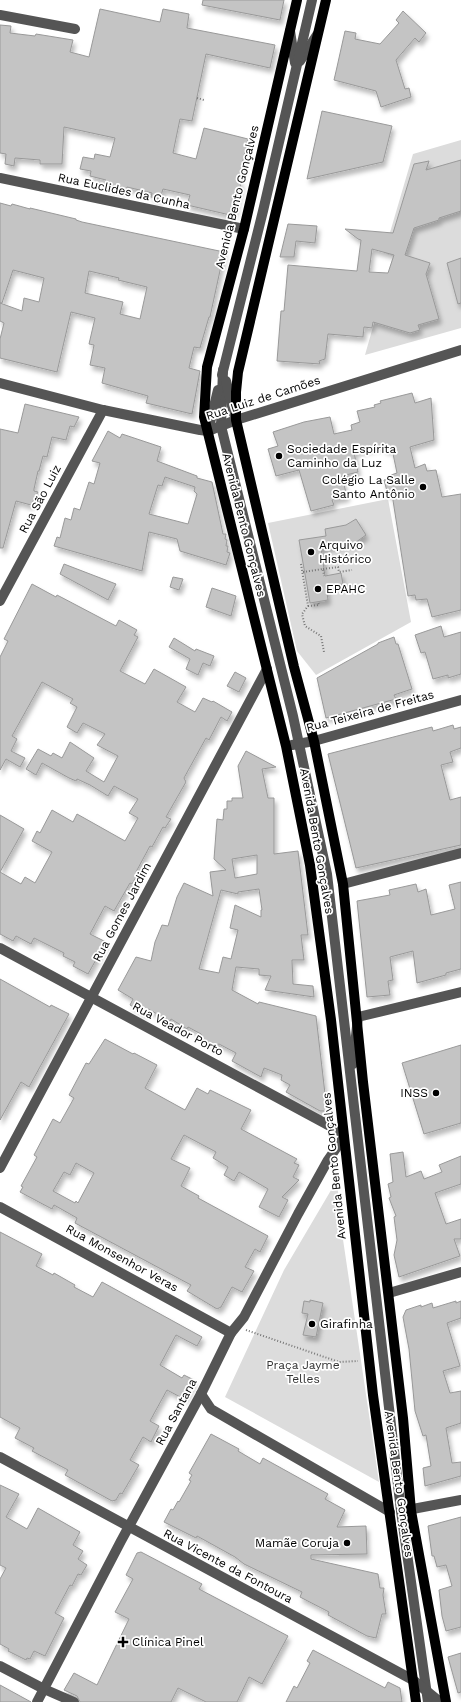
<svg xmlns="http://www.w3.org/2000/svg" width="461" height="1702" font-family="'Work Sans',sans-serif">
<defs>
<filter id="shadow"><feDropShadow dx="2.5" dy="4.5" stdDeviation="2" flood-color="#0004"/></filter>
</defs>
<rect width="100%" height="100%" fill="#fff"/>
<g fill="#dcdcdc">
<path d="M461,140v188l-96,27 28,-99 -9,-3 29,-99z"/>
<path d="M388,499l23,123 -95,53 -19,-24 -29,-128z"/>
<path d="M337,1180l4,46 38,256 -154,-85 59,-127z"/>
</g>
<g fill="#c4c4c4" stroke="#999" fill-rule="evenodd" filter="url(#shadow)">
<path d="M203,0h81l-4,20 -78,-15z"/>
<path d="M100,9l60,13 3,-13 26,5 -2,14 88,17 -5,23 -64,-14 -14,67 -12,-2 -7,34 23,6 8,-31 44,11 -10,43 3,1 -7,30 -4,2 -43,-10 3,-10 -27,-6 -3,10 -9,-2 1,-4 -25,-6 -1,4 -22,-5 2,-6 -16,-4 1,-5 -11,-2 3,-12 11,2 1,-5 15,3 5,-19 -51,-11 -2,37h-22v-4l-25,-2 -1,8 -9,-2 1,-10 -6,-1v-128l11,1 -1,7 25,3 1,-2 37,6 -3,12 19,5z"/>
<path d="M403,11l23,22 -7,9 -4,-4 -19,22 9,29 4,-1 2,9 -30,10 -5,-16 -42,-11 3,-13 8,-36 11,2 -1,6 25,5 19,-21 -3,-3z"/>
<path d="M322,111l70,15 -9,36 -76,17z"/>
<path d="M461,160v51l-22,7v2l-25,8 -9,27 25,8 -4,11 13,45 -21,6 2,5 -10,3 -37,-11 -1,6 -8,-1 -1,10 -35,-3 -3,25 -6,2 1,3 -43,-3 4,-50h3l4,-46 69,6 4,-31 -3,-1 -13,-10 48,4 21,-69 15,-3 -3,9zM372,249l22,6 -6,18 -19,-1z"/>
<path d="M0,203l11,3 1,-2 18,5v-1l46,11v1l6,2 142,30 -14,65h-1l-9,31 -6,-1 -5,21 11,3 -8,43 -46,-11 2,-7 -46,-13 3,-15 -15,-3 4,-20 -5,-1 6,-26 -24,-6 -14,60 -57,-14v-19l4,-16 -4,-2v-18l22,8 2,-13 15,4 5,-24 -31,-8 -11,33h-2zM89,271l30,7 -1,2 29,7 -7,32 -20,-5 3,-12 -38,-9z"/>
<path d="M288,224l29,2 -2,17 -19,-2 -2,16h-14z"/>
<path d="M461,258v45l-3,1 -11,-41z"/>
<path d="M412,393l3,10 16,-5 3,42 -24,7 5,21 10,-4 2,7 9,-1 6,27 19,-3v116l-29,7 -5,-18 -11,1 -1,-5 -7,1 -16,-102 -4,1 -4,-15 8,-2 -1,-3 6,-2 -5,-24 -7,1 -1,-4h-5l-25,6 4,20 -16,4 5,21 -15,3 2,5 -23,6 -12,-41 -23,6 -8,-27 10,-3 -5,-14 31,-10 26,-5 4,17 18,-4 -1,-5 9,-3 -3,-11 18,-4 -1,-2 7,-2 -1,-2z"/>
<path d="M25,404l54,13 -5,10 -4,-1 -4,14 -14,-3 -5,20 -4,-1 -4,15h-1l-4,18v2l4,1 -7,13 -15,-4 -13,47h-3v-119l18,4z"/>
<path d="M108,431l12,7 2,-4 39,13 -4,14 40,15v2l15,4 11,52h3l-1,5 2,1 -1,6h2l-1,6 3,1 -4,12 -46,-14 -3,-12 -28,-7 -7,39 -88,-25 3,-9 3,1 5,-20 6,2 3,-12 6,2 9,-28 5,2 6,-21 -8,-2zM165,477l30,10 -1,4 3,3 -9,30 -39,-10 9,-29 4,1z"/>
<path d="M356,519l10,16 -14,10 -2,-2 -29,5 4,28 16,-3 2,11 -17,2 2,14 -18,3 -11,-63 27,-4 -1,-7 21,-4z"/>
<path d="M64,564l52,20 -8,16 -48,-26z"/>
<path d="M173,577l10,2 -4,11 -9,-3z"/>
<path d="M32,584l24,13 1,-2 59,31 3,-6 18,10 -3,5 4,2 -18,34 25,13 9,-15 32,18 -9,15 18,10 8,-14 9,4 1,-1 19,11 -5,9 -6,-4 -12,23 -3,-2 -22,40 2,4 -20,35 5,2 -6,9 -2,-1 -11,20 -2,-1 -14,26 2,2 -6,10 -2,-1 -16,28 -9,-5 -15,28 16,8 -18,32 -15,-8 2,-4 -12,-6 1,-3 -30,-15 -3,6 -15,-8 -3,5 -13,-7v-119l24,14 -24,43 21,12 4,-7 10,6 17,-31 -20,-11 5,-10 3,2 12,-23 21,12 4,-8 48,27 13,-23 -9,-5 9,-14 -24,-13 -6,10 -18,-11 -13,-6 -1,2 -7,-3 -27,-15 -6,12 -10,-6 12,-20 13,7 2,-3 9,5 8,-16 24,16 -8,13 18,11 14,-26 -21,-11 8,-11 -22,-11 -6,10 -10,-6 10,-20 -7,-4 3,-4 -31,-17 -30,54 5,3 -6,12 14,7 -5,9 -14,-8 -6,11v-113l8,-16 -4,-2z"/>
<path d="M212,588l24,8 -5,20 -25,-9z"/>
<path d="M441,626l3,11 17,-5v42l-13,4v-3l-15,4 -8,-27 -4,1 -6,-18z"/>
<path d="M394,637l2,7h2l14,45 -18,6 2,4 -70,19 -9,-40 61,-34v-1z"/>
<path d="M174,638l21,13 1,-2 18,7 -4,10 -7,-3 -5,12 -12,-6 4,-10 -21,-12z"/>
<path d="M235,672l11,6 -7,14 -12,-6z"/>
<path d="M453,725l1,4 7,-2v21l-11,4 3,10 -12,3 9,35 11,-3v48l-105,23 -28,-114 104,-27 1,4z"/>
<path d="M246,751l30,16 -14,2 6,29h6v56l24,-3 10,84h-7l3,25h-12l1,24 20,2 1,11 -49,-7 6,-14 -12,-1v-6l-23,-2 -4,23 26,14 1,-2 57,14 11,95h-7l-34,-19 4,-7 -9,-5 1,-5 -18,-7 -3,9 -29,-16 4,-8 -17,-9 -5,2 -11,-6 -2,-6 -13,-7 -1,2 -16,-10 -1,2 -22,-12 -2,5 -16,-9 3,-6 -15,-9 18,-33 15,4 4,-19 7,-17 6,1 9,-29 7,-14 29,13 -3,-24 16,-2 -12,-11 3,-40 6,1 1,-11h3v-8h5v-3h11l-5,-32zM257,855v19l-22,4 -3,-19zM259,889l3,21h-1v7l-26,-12 -5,23 8,2 -7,29 -8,-2 -4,16 -20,-4 22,-79 17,4v-2z"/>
<path d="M461,882v87l-15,4v2l-29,8 -4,-32 -23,6 3,23 -5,1 2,14 -23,2 -10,-96 33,-6 -1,-5 27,-6 2,8 8,-3 5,26 24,-6 -6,-24z"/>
<path d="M0,979l50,28 1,-2 18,9 -40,73 -8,-5 -21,38z"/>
<path d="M105,1039l28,15 1,-1 23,12 -12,23 40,22 12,-22 11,6 2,-4 41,20 -10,19 56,30 -3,4 5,2 -6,12 6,3 -17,17 6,3 -9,17 -20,-10 9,-18 -29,-17 -5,9 -10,-6 4,-8 -15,-9 3,-6 -32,-17 -13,24 19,9 -9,18 18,10 -1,2 70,38 -8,16 -5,-3 -10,18 9,4 -12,21 -10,-5 -11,20 -4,2 -30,-18 4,-6 -116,-62 2,-5 -23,-13 -2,4 -32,-17 3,-5 -2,-1 16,-29 -3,-2 19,-36 7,4 14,-25 -5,-3 17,-32 3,1zM76,1163l18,10 -16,30 -2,-2 -1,2 -22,-12 11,-19 6,3z"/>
<path d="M461,1045v78l-37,11 -22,-71z"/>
<path d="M403,1152l3,25 15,-6 3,8 18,-7 -3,-7 22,-9v28l-26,9 11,31 15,-5v20h-7l6,17 -61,21 -5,-22 3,-15 -3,-23 2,-1 -7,-18 2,-1 -3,-13 5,-2 -3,-28z"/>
<path d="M0,1232l42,22 -6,12 17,9 1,-2 21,12 -1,2 19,10 9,-15 100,55 -5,9 -21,-11 -16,30 22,13 2,-3 10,5 -10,19 -17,-9 -17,31 9,5 -8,16 -8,-5 -13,23 9,5 -17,29 -2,-1 -4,7 -4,1 -47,-26 3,-5 -36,-19 2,-3 -19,-10 5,-10 -20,-11z"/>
<path d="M310,1300l13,3 -7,34 -13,-2 5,-21 -6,-1 2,-12 6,1z"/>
<path d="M456,1301v2l5,-2v17l-14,5 13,43 -17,5 7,22 11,-2v32l-15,5 6,35 9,-1v14l-36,10 -2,-18 8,-2 -5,-31 -3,1 -8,-25 -6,-62 -6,-32 3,-7 15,-5v2l11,-4 1,5z"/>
<path d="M211,1434l28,15 -1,2 22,13 3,-6 65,36 -3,5 20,11 -8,17 29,-1 1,28 -56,1v4l67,15 2,14h4l-1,7 3,19h-4l-6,24 -9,-2 -39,-21 1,-3 -29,-15 2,-5 -58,-28 -9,-7 -38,-21 -1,2 -32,-16 7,-13 2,1 5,-9 1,1 12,-21 -2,-1 3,-5 -3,-2z"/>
<path d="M0,1485l19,9 -13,23 21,12 11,-21 42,24 -7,13 10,6 -5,8 9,6 -6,10 -3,-1 -6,12 -2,-1 -15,28 9,5 -19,38 -11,-5 -4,8 -3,-1 -1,2 -18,-9 1,-2 -9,-5v-65l6,-11 -6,-3z"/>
<path d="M461,1517v110l-15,4 -4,-15 -3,-26 13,-4 -6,-21 -9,2 -3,-11h-2l-4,-30z"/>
<path d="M141,1552l61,32 -3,5 89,47 -26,48 -13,-7 -12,25h-31l-28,-14 -7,14h-91l-3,-6 -13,-6 10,-17 23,12 32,-66 -14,-7 18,-33 -7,-4 11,-22z"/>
<path d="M313,1650l72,38 3,-6 12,6 2,14h-116l8,-16 3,2 13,-25 -3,-2z"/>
<path d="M461,1653v39l-3,1 -10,-36z"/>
<path d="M0,1685l31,17h-31z"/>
</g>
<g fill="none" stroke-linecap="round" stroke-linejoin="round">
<g stroke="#777" stroke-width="2" stroke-dasharray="1 2" stroke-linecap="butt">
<path d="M197,98l7,2"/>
<path d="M301,564l7,42 -6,8 3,12 16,10 3,16"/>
<path d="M323,569l15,-2 1,5 13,-2"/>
<path d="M303,572l20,-3 1,7"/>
<path d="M308,606l11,-1 -1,-3"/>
<path d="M246,1330l93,32 19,-1"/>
</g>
<g stroke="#555" stroke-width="10">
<path d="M0,15l75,14"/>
<path d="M290,31l5,32"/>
<path d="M300,61l17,-26"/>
<path d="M0,178l244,51"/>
<path d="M223,370l-2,56 72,290 34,158 74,637 27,191"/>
<path d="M222,375l41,-164 49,-211"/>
<path d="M226,381l8,33"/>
<path d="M0,383l103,27 97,20 8,1 28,-11 225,-70"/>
<path d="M208,431l10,-41"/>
<path d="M0,601l103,-191"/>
<path d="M292,745l22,-4 147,-41"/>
<path d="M343,884l118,-31"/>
<path d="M0,948l343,185"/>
<path d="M353,1064l5,-47 103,-25"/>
<path d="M0,1168l267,-499"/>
<path d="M0,1207l231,126"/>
<path d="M389,1293l72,-21"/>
<path d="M201,1394l10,15 179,103"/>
<path d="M0,1457l413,223 27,22"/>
<path d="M402,1511l59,-11"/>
<path d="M0,1666l44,23 30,13"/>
<path d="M37,1702l84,-161 80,-147 30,-61 13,-16 54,-103 30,-54 16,-23"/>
</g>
<g stroke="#000" stroke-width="10">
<path d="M297,0l-53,229 -37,138 -3,50 82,329 24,119 21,155 42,375 43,307"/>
<path d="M326,0l-88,372 -2,20v28l58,247 20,74 29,143 20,198 40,336 8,93 35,191"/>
</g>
</g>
<g fill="#000" stroke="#fff" stroke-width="1.5">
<circle cx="279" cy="456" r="4"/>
<circle cx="423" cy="487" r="4"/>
<circle cx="311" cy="552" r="4"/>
<circle cx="318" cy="589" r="4"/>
<circle cx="436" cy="1093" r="4"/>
<circle cx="312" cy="1324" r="4"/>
<circle cx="347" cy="1543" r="4"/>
<path d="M121 1636h4v4h4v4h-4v4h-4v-4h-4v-4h4z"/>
</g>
<g text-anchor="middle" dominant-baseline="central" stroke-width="3.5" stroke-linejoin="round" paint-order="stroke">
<g font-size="12" fill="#000" stroke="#fff">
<text transform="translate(124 191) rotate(12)">Rua Euclides da Cunha</text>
<text transform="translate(237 197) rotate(-76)">Avenida Bento Gonçalves</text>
<text transform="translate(263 398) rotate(-18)">Rua Luiz de Camões</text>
<text transform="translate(40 499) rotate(-62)">Rua São Luiz</text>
<text transform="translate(244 525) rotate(76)">Avenida Bento Gonçalves</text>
<text transform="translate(370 711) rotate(-15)">Rua Teixeira de Freitas</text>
<text transform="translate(317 841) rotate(80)">Avenida Bento Gonçalves</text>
<text transform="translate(122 912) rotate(-62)">Rua Gomes Jardim</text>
<text transform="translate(178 1029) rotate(28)">Rua Veador Porto</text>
<text transform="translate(334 1166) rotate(-96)">Avenida Bento Gonçalves</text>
<text transform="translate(122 1258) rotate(29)">Rua Monsenhor Veras</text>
<text transform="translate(176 1412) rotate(-62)">Rua Santana</text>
<text transform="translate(399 1484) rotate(82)">Avenida Bento Gonçalves</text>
<text transform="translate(228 1566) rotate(28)">Rua Vicente da Fontoura</text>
</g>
<g font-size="12" fill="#000" stroke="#fff" text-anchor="start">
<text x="287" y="449">Sociedade Espírita<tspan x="287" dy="14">Caminho da Luz</tspan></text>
<text x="415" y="480" text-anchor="end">Colégio La Salle<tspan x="415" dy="14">Santo Antônio</tspan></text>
<text x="319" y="545">Arquivo<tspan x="319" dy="14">Histórico</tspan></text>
<text x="326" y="589">EPAHC</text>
<text x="428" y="1093" text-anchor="end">INSS</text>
<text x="320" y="1324">Girafinha</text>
<text x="339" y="1543" text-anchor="end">Mamãe Coruja</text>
<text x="132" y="1642">Clínica Pinel</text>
</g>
<g font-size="12" fill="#333" stroke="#fff">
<text x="303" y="1365">Praça Jayme<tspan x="303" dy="14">Telles</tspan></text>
</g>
</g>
</svg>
